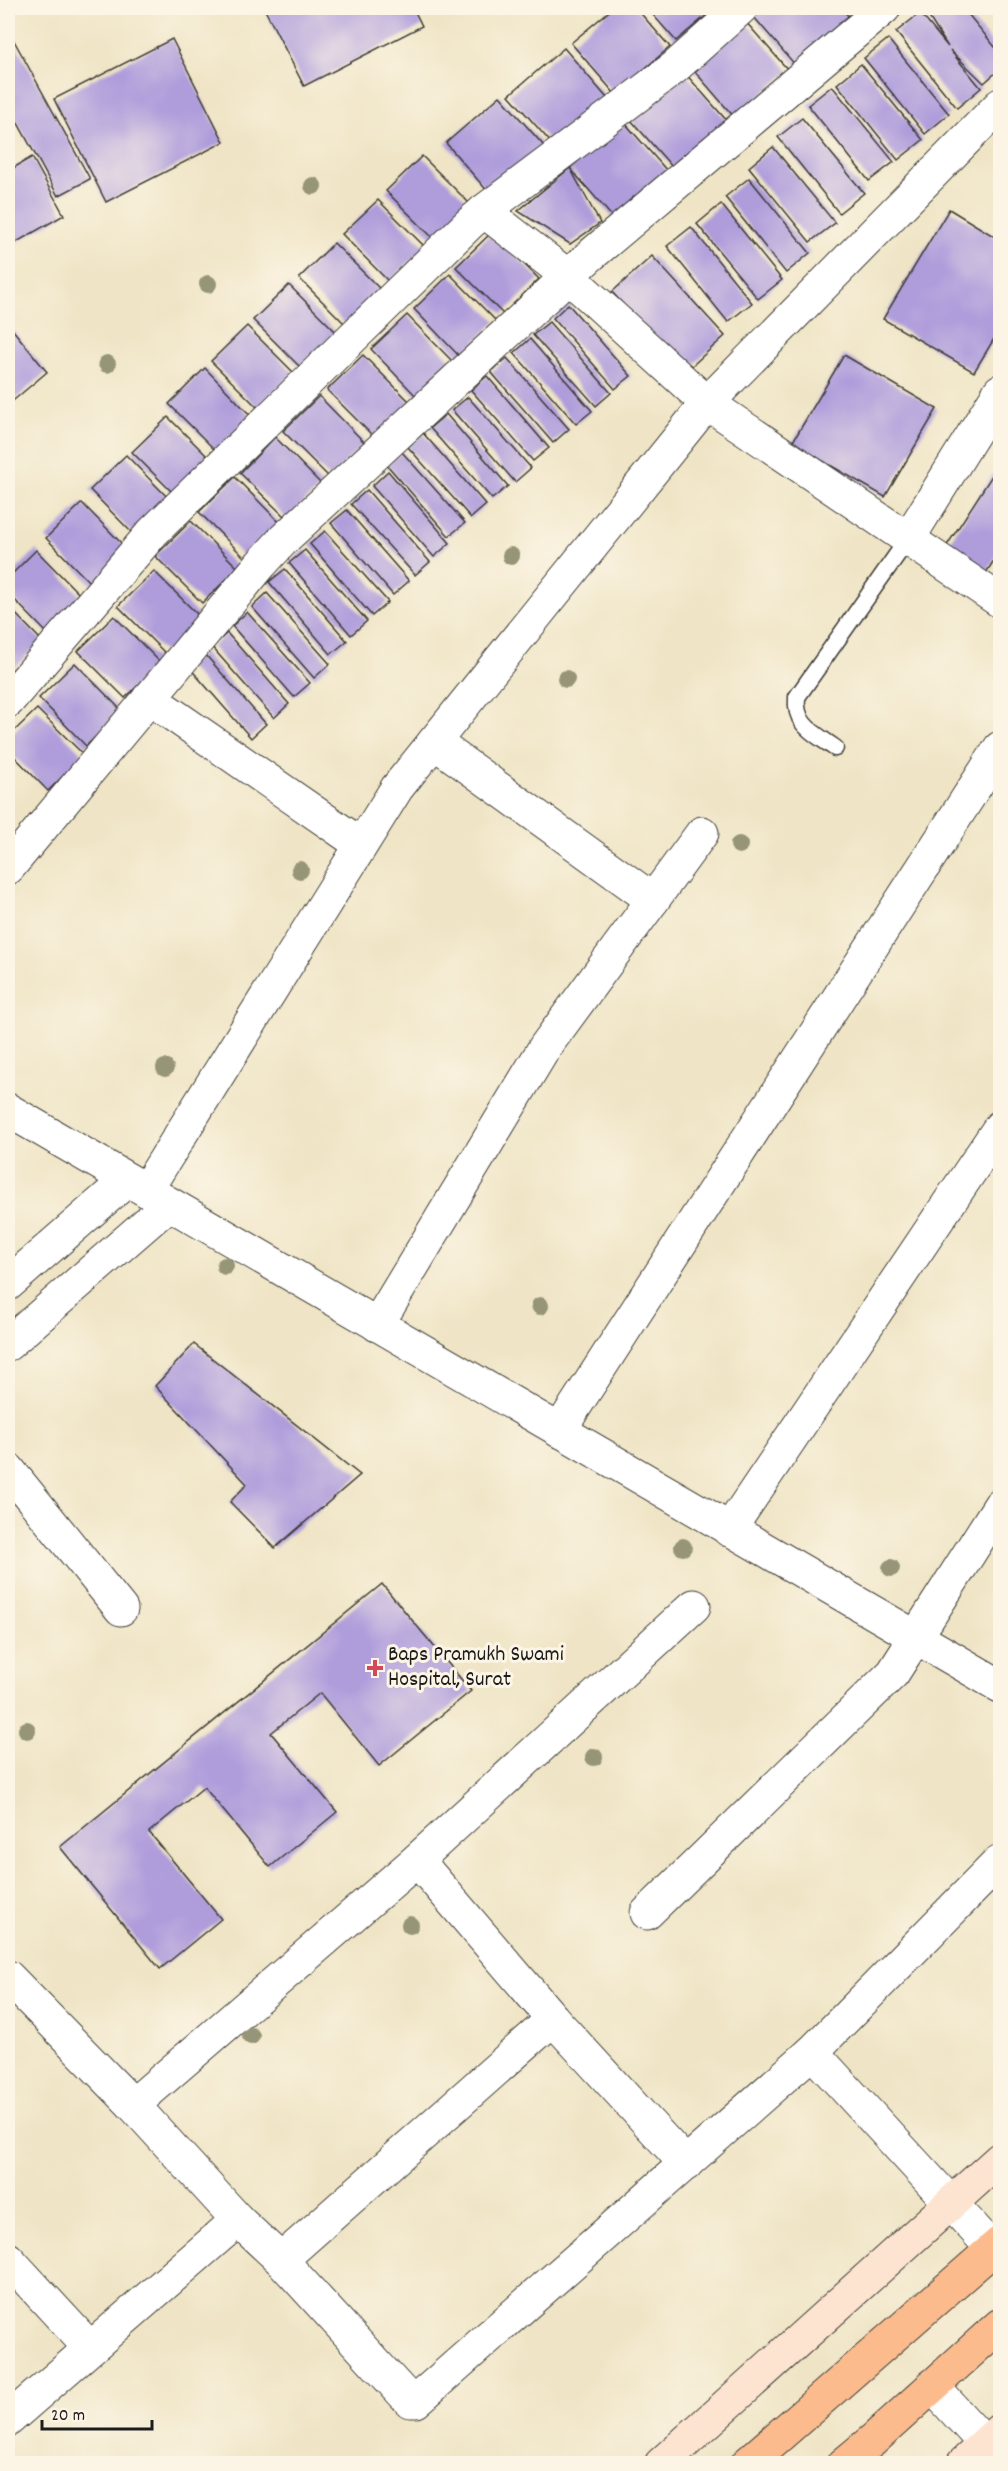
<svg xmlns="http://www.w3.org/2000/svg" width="1008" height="2471" font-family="Dekko,sans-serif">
<rect width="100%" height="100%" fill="#fcf5e5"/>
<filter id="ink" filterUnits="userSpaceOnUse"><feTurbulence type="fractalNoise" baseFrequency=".0167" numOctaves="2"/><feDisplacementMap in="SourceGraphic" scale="12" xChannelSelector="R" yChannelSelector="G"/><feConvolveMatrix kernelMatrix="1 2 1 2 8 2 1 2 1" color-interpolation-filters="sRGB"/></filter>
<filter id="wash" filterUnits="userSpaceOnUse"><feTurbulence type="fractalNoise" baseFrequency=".008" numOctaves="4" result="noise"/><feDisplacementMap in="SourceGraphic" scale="24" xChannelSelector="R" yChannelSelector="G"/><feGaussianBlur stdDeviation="1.35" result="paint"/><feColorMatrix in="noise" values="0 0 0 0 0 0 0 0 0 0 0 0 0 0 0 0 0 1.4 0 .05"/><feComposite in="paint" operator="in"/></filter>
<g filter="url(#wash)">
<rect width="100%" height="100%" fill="#efe4c5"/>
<g id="blocks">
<g fill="#ae9cdb">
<path d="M264,8h149l9,18 -118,60z"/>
<path d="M613,8h23l34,39 -55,47 -44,-51z"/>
<path d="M647,8h68l-39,33z"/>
<path d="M763,8h78l11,12 -55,47 -44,-51z"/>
<path d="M923,8h40l37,45v16l-16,14 -34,-33 31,38 -24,20 -61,-76 24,-19 28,34z"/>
<path d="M745,21l44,50 -54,47 -44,-51z"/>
<path d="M12,37l78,142 -32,17 -50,-91v-65z"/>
<path d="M172,39l52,103 -118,60 -52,-103z"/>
<path d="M888,39l61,75 -24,20 -61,-76z"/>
<path d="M564,48l43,50 -54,47 -44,-50z"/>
<path d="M861,64l62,76 -25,20 -61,-76z"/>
<path d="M684,72l44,50 -54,47 -44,-50z"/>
<path d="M832,86l62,76 -25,19 -61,-76z"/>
<path d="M500,96l44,50 -55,47 -43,-50z"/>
<path d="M802,118l62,75 -25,20 -61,-76z"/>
<path d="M624,122l44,50 -54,47 -44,-51z"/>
<path d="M773,147l62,76 -25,19 -61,-75z"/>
<path d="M422,156l47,47 -36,35 -47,-47z"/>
<path d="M32,157l32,58 -56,32v-76z"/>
<path d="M570,168l30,55 -30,21 -52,-33z"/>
<path d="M749,178l61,75 -24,20 -61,-76z"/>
<path d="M378,200l47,47 -36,35 -47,-48z"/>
<path d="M721,204l61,76 -24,19 -61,-75z"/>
<path d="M949,209l51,31v89l-26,43 -91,-53z"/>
<path d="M691,227l61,76 -24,19 -61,-76z"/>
<path d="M492,232l47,47 -36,35 -47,-47z"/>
<path d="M334,243l47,47 -35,35 -47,-47z"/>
<path d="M652,256l73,80 -40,36 -73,-80z"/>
<path d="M450,274l46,47 -36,36 -46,-48z"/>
<path d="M289,285l47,47 -36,35 -47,-47z"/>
<path d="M568,304l63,72 -16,13 -62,-71z"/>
<path d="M407,315l46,47 -36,35 -46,-48z"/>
<path d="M549,322l62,71 -15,13 -63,-71z"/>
<path d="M8,324l39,48 -39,33z"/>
<path d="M247,326l47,47 -36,35 -47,-47z"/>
<path d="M530,339l62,72 -16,13 -62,-71z"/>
<path d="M363,355l47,47 -36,35 -47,-47z"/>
<path d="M844,355l93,54 -52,88 -93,-54z"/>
<path d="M507,358l62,71 -16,14 -62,-71z"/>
<path d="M205,368l46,48 -35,35 -47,-47z"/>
<path d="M487,376l62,72 -16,13 -62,-71z"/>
<path d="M319,396l46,47 -35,35 -47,-47z"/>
<path d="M468,397l63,71 -16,14 -63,-72z"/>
<path d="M446,414l62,72 -16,13 -62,-71z"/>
<path d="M168,417l47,47 -36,35 -47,-47z"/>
<path d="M423,433l63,72 -15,13 -63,-71z"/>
<path d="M275,437l47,48 -35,34 -47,-46z"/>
<path d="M402,452l63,71 -16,13 -62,-71z"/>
<path d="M126,455l46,47 -36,35 -46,-47z"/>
<path d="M1000,463v88l-16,25 -40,-26z"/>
<path d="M388,471l62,72 -16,14 -62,-71z"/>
<path d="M235,477l47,48 -36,34 -47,-47z"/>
<path d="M367,490l63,72 -15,13 -64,-71z"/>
<path d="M82,503l46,47 -35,36 -47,-48z"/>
<path d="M347,510l62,71 -16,14 -62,-72z"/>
<path d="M191,521l47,47 -36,35 -47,-47z"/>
<path d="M325,531l63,71 -16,14 -62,-72z"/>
<path d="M36,550l47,48 -36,35 -39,-40v-15z"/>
<path d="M305,550l62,71 -16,14 -62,-72z"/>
<path d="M285,569l62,72 -16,13 -62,-72z"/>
<path d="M154,571l47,47 -36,35 -47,-47z"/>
<path d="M267,593l63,71 -16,14 -62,-71z"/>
<path d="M8,606l34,35 -34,33z"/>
<path d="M247,612l63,71 -16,14 -62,-71z"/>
<path d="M114,616l47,47 -36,35 -47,-47z"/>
<path d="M227,633l62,71 -15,14 -62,-71z"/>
<path d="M204,653l62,71 -15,14 -63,-72z"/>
<path d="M75,663l47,48 -36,35 -47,-48z"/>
<path d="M37,709l47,46 -36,36 -40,-41v-13z"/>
<path d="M194,1344l166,131 -85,73 -45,-46 17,-18 -92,-98z"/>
<path d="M382,1584l89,107 -92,75 -59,-73 -49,40 66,79 -67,55 -66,-80 -55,45 72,87 -61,50 -100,-122z"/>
</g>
</g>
</g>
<g filter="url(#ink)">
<use href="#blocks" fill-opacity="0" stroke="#3c3a35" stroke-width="1.5"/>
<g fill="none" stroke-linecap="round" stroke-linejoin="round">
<g stroke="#3c3a35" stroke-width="19">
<path id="lane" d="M835,748c-20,-15 -41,-22 -38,-51l111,-158"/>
</g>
<g stroke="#3c3a35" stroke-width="35">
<g id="street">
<path d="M484,211l85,66 138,126 293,198"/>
<path d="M908,539l92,-148"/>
<path d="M149,698l211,146"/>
<path d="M8,701l145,-169 317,-309 14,-12 190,-143 67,-60"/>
<path d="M434,742l219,158"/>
<path d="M8,868l253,-304 24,-26 306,-283 293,-247"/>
<path d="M8,1110l992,576"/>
<path d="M146,1190l251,-402 310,-385 293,-298"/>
<path d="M8,1284l119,-104"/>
<path d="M377,1325l168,-278 157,-214"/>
<path d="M8,1344l161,-140"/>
<path d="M559,1431l441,-683"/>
<path d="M8,1469l113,140"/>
<path d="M729,1530l271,-403"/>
<path d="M417,1860l136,159 133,145"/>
<path d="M647,1913l246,-240 107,-168"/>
<path d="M8,1977l125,128 105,115 43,40 129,141h6l396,-349 188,-191"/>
<path d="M812,2052l181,197"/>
<path d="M133,2105l284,-245 277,-254"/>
<path d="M8,2259l82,89"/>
<path d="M281,2260l272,-241"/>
<path d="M932,2386l68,74"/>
<path d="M8,2420l230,-200"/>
</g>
</g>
<g stroke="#3c3a35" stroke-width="35">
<g id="secondary">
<path d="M661,2464l339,-305"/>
<path d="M963,2464l37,-34"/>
</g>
</g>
<g stroke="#3c3a35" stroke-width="35">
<g id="highway">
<path d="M747,2464l253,-221"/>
<path d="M844,2464l29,-24 127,-115"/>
</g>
</g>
<use href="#lane" stroke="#fff" stroke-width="16"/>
<use href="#street" stroke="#fff" stroke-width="33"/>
<use href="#secondary" stroke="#fde4d1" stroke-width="33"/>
<use href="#highway" stroke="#fbbb8d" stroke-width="33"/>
</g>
<g fill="#969577">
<circle cx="313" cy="186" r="9"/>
<circle cx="208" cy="284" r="9"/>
<circle cx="107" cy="364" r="9"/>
<circle cx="511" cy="556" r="9"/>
<circle cx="566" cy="679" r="9"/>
<circle cx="739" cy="845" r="9"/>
<circle cx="300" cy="870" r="9"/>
<circle cx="165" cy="1068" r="9"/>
<circle cx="225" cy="1266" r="9"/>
<circle cx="540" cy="1306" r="9"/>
<circle cx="683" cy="1547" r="9"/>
<circle cx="891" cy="1568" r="9"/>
<circle cx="27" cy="1730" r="9"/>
<circle cx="594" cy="1757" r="9"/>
<circle cx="410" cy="1925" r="9"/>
<circle cx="251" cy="2036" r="9"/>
</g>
</g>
<path fill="#d1495b" stroke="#fcf5e5" stroke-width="2" d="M372 1659h6v6h6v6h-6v6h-6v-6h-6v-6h6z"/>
<g text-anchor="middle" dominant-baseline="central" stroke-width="6" stroke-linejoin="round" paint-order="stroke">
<g font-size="22" fill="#1c1c1c" stroke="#fcf5e5" text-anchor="start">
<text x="388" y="1655">Baps Pramukh Swami<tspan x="388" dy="25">Hospital, Surat</tspan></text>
</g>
</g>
<rect width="1008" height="2471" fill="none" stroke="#fcf5e5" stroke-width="30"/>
<path d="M42 2420v9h110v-9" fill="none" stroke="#1c1c1c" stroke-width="3"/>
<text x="51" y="2420" font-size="18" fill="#1c1c1c" stroke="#fcf5e5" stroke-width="4.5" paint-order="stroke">20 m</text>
</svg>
